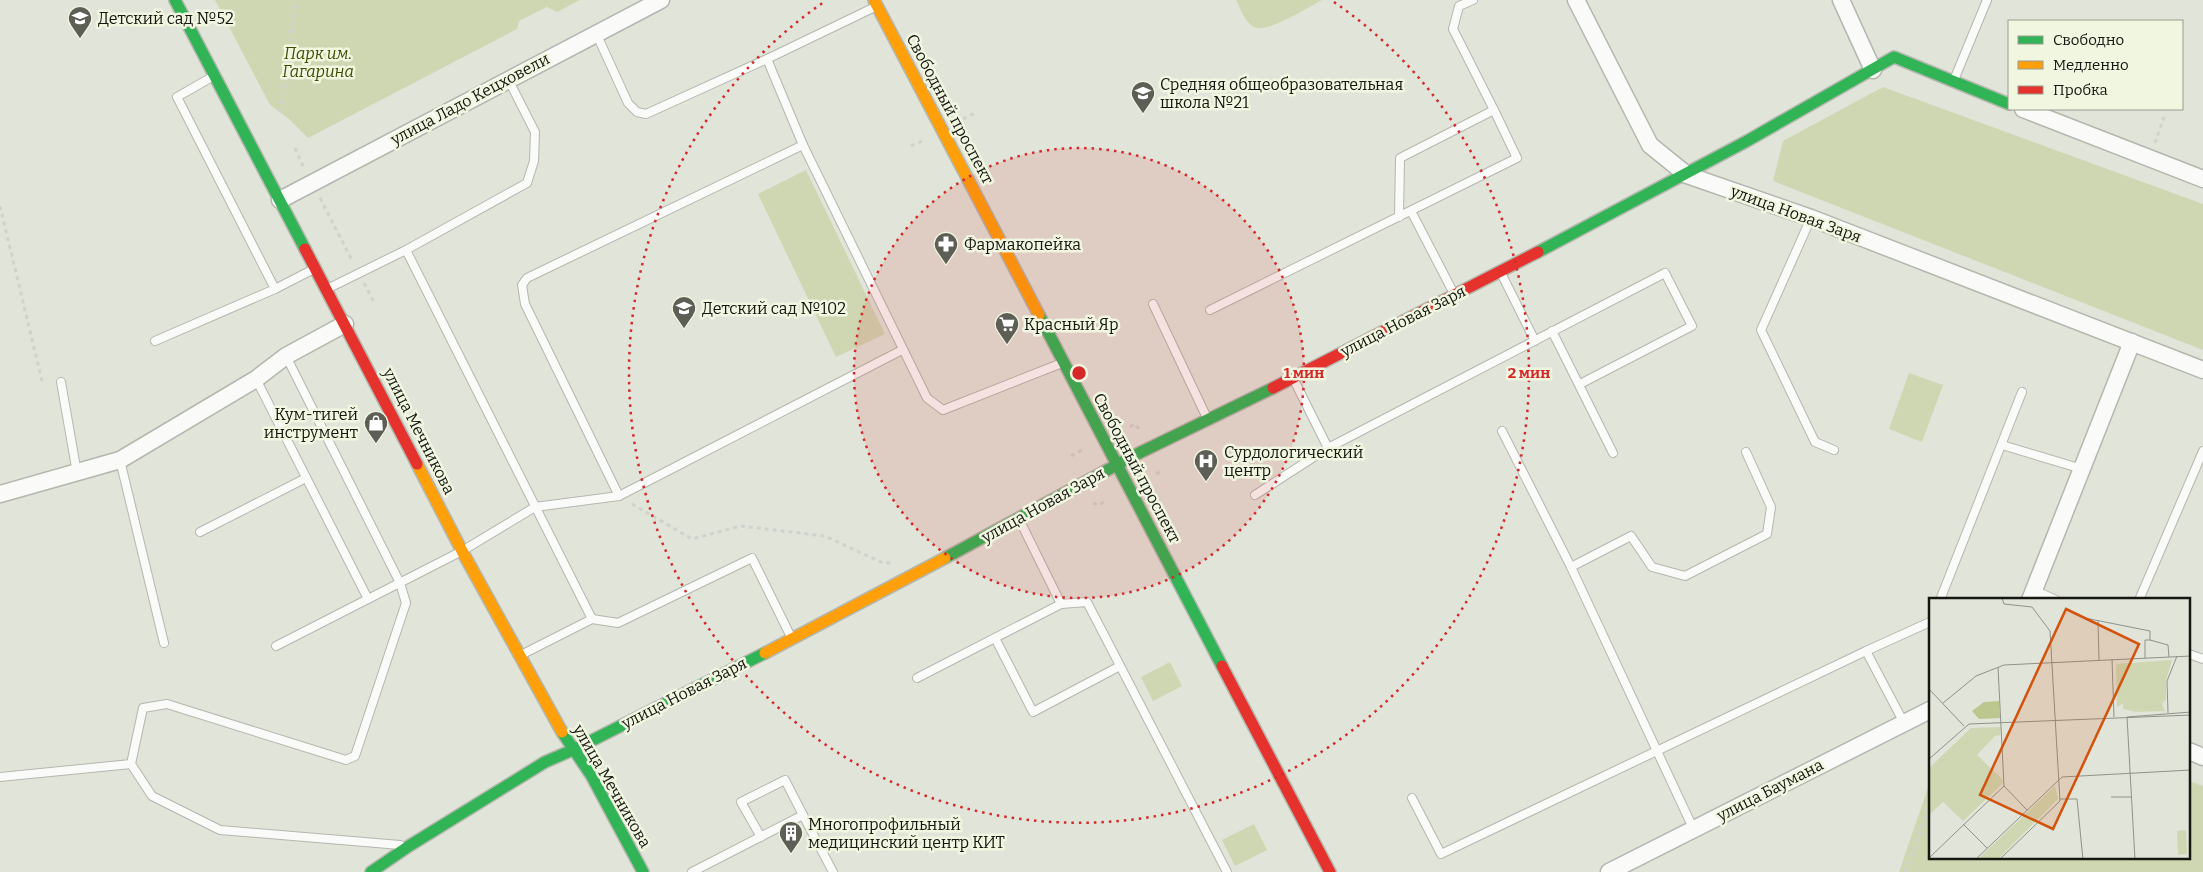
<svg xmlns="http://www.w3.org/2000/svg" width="2203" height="872" font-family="Bitter,serif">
<rect width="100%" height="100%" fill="#e1e4d9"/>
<g fill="#ced7b2">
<path d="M215,0h365l-23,12 -10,-5 -28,14 -2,8 -209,109 -20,-20 -18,-13z"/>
<path d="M1236,0h86c-13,7 -52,31 -65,28 -11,-3 -16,-18 -21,-28z"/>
<path d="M1883,87l320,117v146l-430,-169 10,-40z"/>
<path d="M806,170l79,164 -49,23 -78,-163z"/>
<path d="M1909,373l34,12 -21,57 -33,-13z"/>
<path d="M1170,662l12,24 -29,15 -12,-24z"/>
<path d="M2189,781l14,5v86h-304l31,-90v76h259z"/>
<path d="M1254,824l13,26 -32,16 -13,-26z"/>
</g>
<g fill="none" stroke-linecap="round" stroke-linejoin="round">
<g stroke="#b4b7ae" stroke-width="10">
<g id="lane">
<path d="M1473,0l-14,6 -6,23 41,81"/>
<path d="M875,7l-108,52 36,86 124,253 16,12 119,-47"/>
<path d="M596,33l32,70 9,9 9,2 121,-55"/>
<path d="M212,77l-35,20 98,192"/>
<path d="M508,79l27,53 -1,29 -7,22 -121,67 186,369"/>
<path d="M1954,80l33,-80"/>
<path d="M1411,211l42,81"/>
<path d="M1811,218l-50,112 54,112 19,8"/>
<path d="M1501,273l34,68"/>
<path d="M327,289l79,-39"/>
<path d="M1153,304l54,114"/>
<path d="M1210,310l307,-152 -23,-48 -94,48 -1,59"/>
<path d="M1552,331l61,122"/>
<path d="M155,341l120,-52 37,-19"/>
<path d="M286,356l114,227 6,20 -51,153 -9,4 -179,-56 -24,4 -12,56 21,32 68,34 180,15"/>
<path d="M1293,378l35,70"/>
<path d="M256,379l112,220"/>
<path d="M61,382l16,91"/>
<path d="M1502,431l69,136 122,261"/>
<path d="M2002,445l80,24"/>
<path d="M120,460l44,183"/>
<path d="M1255,495l73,-47 337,-175 27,53 -112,58"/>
<path d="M619,496l-94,-192 -3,-19 5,-7 276,-133"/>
<path d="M1020,521l41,83 26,-2 140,270"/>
<path d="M200,532l106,-54"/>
<path d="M1571,567l60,-31 21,31 33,9 82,-42 4,-27 -25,-55"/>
<path d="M2034,590l22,10"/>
<path d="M1940,600l82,-208"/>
<path d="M2139,600l64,-149"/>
<path d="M995,638l38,74 87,-46"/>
<path d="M276,646l186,-95 73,-44 84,-11 283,-146"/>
<path d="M2189,654l14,5"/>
<path d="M521,655l71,-36 26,4 134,-65 39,79"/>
<path d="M917,678l144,-74"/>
<path d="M1904,723l-38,-72 64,-29"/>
<path d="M0,777l131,-13"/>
<path d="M1412,798l29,56 425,-203"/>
<path d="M761,837l-20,-35 44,-22 18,35"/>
<path d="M692,872l111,-57 30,57"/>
</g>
</g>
<g stroke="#b4b7ae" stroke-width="19">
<g id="street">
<path d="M1576,0l74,145 37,30 124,43 392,152"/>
<path d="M1841,0l32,70"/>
<path d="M2023,109l180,70"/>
<path d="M280,200l381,-200"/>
<path d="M0,494l120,-34 136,-81 30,-23 59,-32"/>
<path d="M2030,600l102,-258"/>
<path d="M2189,751l14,6"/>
<path d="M1609,872l321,-162"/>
</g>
</g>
<g stroke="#b4b7ae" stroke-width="14">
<g id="fast">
<path d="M175,0l130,249"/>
<path d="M1538,252l209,-111 147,-84 115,47"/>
<path d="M1039,315l183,351"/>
<path d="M945,558l190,-103 138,-67"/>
<path d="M562,732l29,43 52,97"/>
<path d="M371,872l38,-26 136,-84 30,-13 190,-96"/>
</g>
</g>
<g stroke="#b4b7ae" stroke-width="14">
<g id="slow">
<path d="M874,0l165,315"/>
<path d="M417,464l45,87 100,181"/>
<path d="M765,653l180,-95"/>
</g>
</g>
<g stroke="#b4b7ae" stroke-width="14">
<g id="jam">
<path d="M305,249l112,215"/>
<path d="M1273,388l265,-136"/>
<path d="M1222,666l108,206"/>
</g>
</g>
<g stroke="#d1d1ce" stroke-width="3" stroke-dasharray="4 4" stroke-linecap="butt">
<path d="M280,112l16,-112"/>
<path d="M963,119l12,-6"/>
<path d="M2155,143l9,-26"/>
<path d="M911,146l11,-5"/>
<path d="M295,148l9,20"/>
<path d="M320,198l33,64"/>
<path d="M0,206l42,175"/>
<path d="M364,283l10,19"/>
<path d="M1130,427l4,-3 7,7"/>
<path d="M1071,456l11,-6"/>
<path d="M1156,474l6,-3"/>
<path d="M1093,503l6,2 5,-3"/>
<path d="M632,504l60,35 49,-13 84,10 58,27h8"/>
<path d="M1905,872l25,-68"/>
</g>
<use href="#lane" stroke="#fafbf9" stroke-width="8"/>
<use href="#street" stroke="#fafbf9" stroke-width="16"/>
<use href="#fast" stroke="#30b455" stroke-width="11"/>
<use href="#slow" stroke="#ff9f0a" stroke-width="11"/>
<use href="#jam" stroke="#e5322d" stroke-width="11"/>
</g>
<circle cx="1079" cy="373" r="225" fill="#d62828" fill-opacity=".12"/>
<g fill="none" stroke="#d62828" stroke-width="2.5" stroke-dasharray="2.5 5">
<circle cx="1079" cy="373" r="225"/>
<path d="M1334 2A450 450 0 1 1 824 2"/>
</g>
<defs>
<g id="school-pin" transform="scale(1.25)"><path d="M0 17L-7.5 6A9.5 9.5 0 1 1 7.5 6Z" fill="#5d5f56" stroke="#f1f6e1"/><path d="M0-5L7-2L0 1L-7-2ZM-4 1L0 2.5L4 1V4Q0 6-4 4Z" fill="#fff"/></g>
<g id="pharmacy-pin" transform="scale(1.25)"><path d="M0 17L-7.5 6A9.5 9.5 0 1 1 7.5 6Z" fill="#5d5f56" stroke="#f1f6e1"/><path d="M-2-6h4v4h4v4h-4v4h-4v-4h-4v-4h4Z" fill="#fff"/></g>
<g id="supermarket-pin" transform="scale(1.25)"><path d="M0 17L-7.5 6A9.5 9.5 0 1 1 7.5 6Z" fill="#5d5f56" stroke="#f1f6e1"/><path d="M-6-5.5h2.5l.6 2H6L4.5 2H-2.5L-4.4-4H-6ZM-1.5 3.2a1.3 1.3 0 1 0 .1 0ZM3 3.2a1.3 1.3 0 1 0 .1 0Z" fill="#fff"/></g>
<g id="shop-pin" transform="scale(1.25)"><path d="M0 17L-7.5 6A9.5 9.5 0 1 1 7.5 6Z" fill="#5d5f56" stroke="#f1f6e1"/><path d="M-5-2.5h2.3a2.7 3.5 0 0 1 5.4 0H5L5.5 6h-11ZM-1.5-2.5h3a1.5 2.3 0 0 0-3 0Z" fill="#fff"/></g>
<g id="hospital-pin" transform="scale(1.25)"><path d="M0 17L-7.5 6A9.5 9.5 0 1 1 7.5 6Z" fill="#5d5f56" stroke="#f1f6e1"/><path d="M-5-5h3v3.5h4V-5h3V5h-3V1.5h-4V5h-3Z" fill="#fff"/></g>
<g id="building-pin" transform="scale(1.25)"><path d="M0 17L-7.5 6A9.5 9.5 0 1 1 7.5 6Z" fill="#5d5f56" stroke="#f1f6e1"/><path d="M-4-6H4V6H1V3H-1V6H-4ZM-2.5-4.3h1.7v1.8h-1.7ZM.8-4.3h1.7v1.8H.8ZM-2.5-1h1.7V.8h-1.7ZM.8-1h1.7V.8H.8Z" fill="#fff"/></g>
</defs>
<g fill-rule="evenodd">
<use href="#school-pin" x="80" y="18"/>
<use href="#school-pin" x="1143" y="93"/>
<use href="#pharmacy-pin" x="946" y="244"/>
<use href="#school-pin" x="684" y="308"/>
<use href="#supermarket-pin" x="1007" y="324"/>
<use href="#shop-pin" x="376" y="423"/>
<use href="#hospital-pin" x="1206" y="461"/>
<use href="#building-pin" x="791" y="833"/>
</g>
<g text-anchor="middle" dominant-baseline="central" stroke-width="5" stroke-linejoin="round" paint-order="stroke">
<g font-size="16" fill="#161710" stroke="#f1f6e1" text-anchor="start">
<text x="98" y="18">Детский сад №52</text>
<text x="1160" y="84">Средняя общеобразовательная<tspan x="1160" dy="18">школа №21</tspan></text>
<text x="964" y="244">Фармакопейка</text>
<text x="702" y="308">Детский сад №102</text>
<text x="1024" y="324">Красный Яр</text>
<text x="358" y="414" text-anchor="end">Кум-тигей<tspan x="358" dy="18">инструмент</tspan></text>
<text x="1224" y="452">Сурдологический<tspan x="1224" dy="18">центр</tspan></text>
<text x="808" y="824">Многопрофильный<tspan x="808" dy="18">медицинский центр КИТ</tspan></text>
</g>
<g font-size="16" font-style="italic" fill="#404c00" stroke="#f1f6e1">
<text x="318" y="53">Парк им.<tspan x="318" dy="18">Гагарина</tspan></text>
</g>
<g font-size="16" fill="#161710" stroke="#f1f6e1">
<text transform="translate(470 99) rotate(-28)">улица Ладо Кецховели</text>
<text transform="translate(950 109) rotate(62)">Свободный проспект</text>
<text transform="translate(1796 214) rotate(20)">улица Новая Заря</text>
<text transform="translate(1403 321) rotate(-27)">улица Новая Заря</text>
<text transform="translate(419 431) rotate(63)">улица Мечникова</text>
<text transform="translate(1137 468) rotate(62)">Свободный проспект</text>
<text transform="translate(1043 505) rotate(-29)">улица Новая Заря</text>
<text transform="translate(684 693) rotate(-27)">улица Новая Заря</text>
<text transform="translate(612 786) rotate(60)">улица Мечникова</text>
<text transform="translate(1770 790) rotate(-27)">улица Баумана</text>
</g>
</g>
<g transform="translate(1929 598)">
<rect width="261" height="261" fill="#e1e4d9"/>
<path d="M243,62l-6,20v19l-4,5 3,7 -29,1 -13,-3v-6l-6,4 -1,-43zM72,129l-1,8 -5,1 -18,19 26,25 -1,4 -39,37 -20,-19 -14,13v-47l42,-40zM126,188l3,13 -60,60 -19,-1zM257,232l1,24 -9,1 -1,-24z" fill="#ced7b2"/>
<path d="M70,103l1,17 -21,1 -7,-8 12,-9z" fill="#bbc78e"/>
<path fill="none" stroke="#909289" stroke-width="1" d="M156,20l65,13v9l18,5 1,12M169,23l1,39M216,60v-18h5M183,61l2,58M0,91l35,37M14,105l33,-27 28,-11 187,-9M239,115l-1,-32 10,-25M198,119l8,143M198,119l64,-5M0,161l40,-35 222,-9M75,188l23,24M182,199h20M131,201h17l6,61M34,226l24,24M0,260l75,-72 -6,-119M46,262l87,-83 129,-7M70,262l61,-59 -10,-170 -18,-24 -28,-3 -2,-6"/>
<path fill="#d3520c" fill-opacity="0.15" stroke="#d3520c" stroke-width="2.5" d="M137,11l73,35 -86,185 -73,-34z"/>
<rect width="261" height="261" fill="none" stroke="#161710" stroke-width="2.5"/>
</g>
<circle cx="1079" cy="373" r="8" fill="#d62828" stroke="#f1f6e1" stroke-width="2.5"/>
<g font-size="15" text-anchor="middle" font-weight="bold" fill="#d62828" stroke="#f1f6e1" stroke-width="5" stroke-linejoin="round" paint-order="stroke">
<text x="1304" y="378">1 мин</text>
<text x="1529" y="378">2 мин</text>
</g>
<rect x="2008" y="20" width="175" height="90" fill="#f1f6e1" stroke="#999d8d"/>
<rect x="2018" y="36" width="25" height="8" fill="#30b455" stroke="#999d8d"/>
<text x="2053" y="45" font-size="15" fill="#161710">Свободно</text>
<rect x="2018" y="61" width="25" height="8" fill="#ff9f0a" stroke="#999d8d"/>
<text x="2053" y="70" font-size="15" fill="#161710">Медленно</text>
<rect x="2018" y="86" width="25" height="8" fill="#e5322d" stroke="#999d8d"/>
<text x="2053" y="95" font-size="15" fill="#161710">Пробка</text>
</svg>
